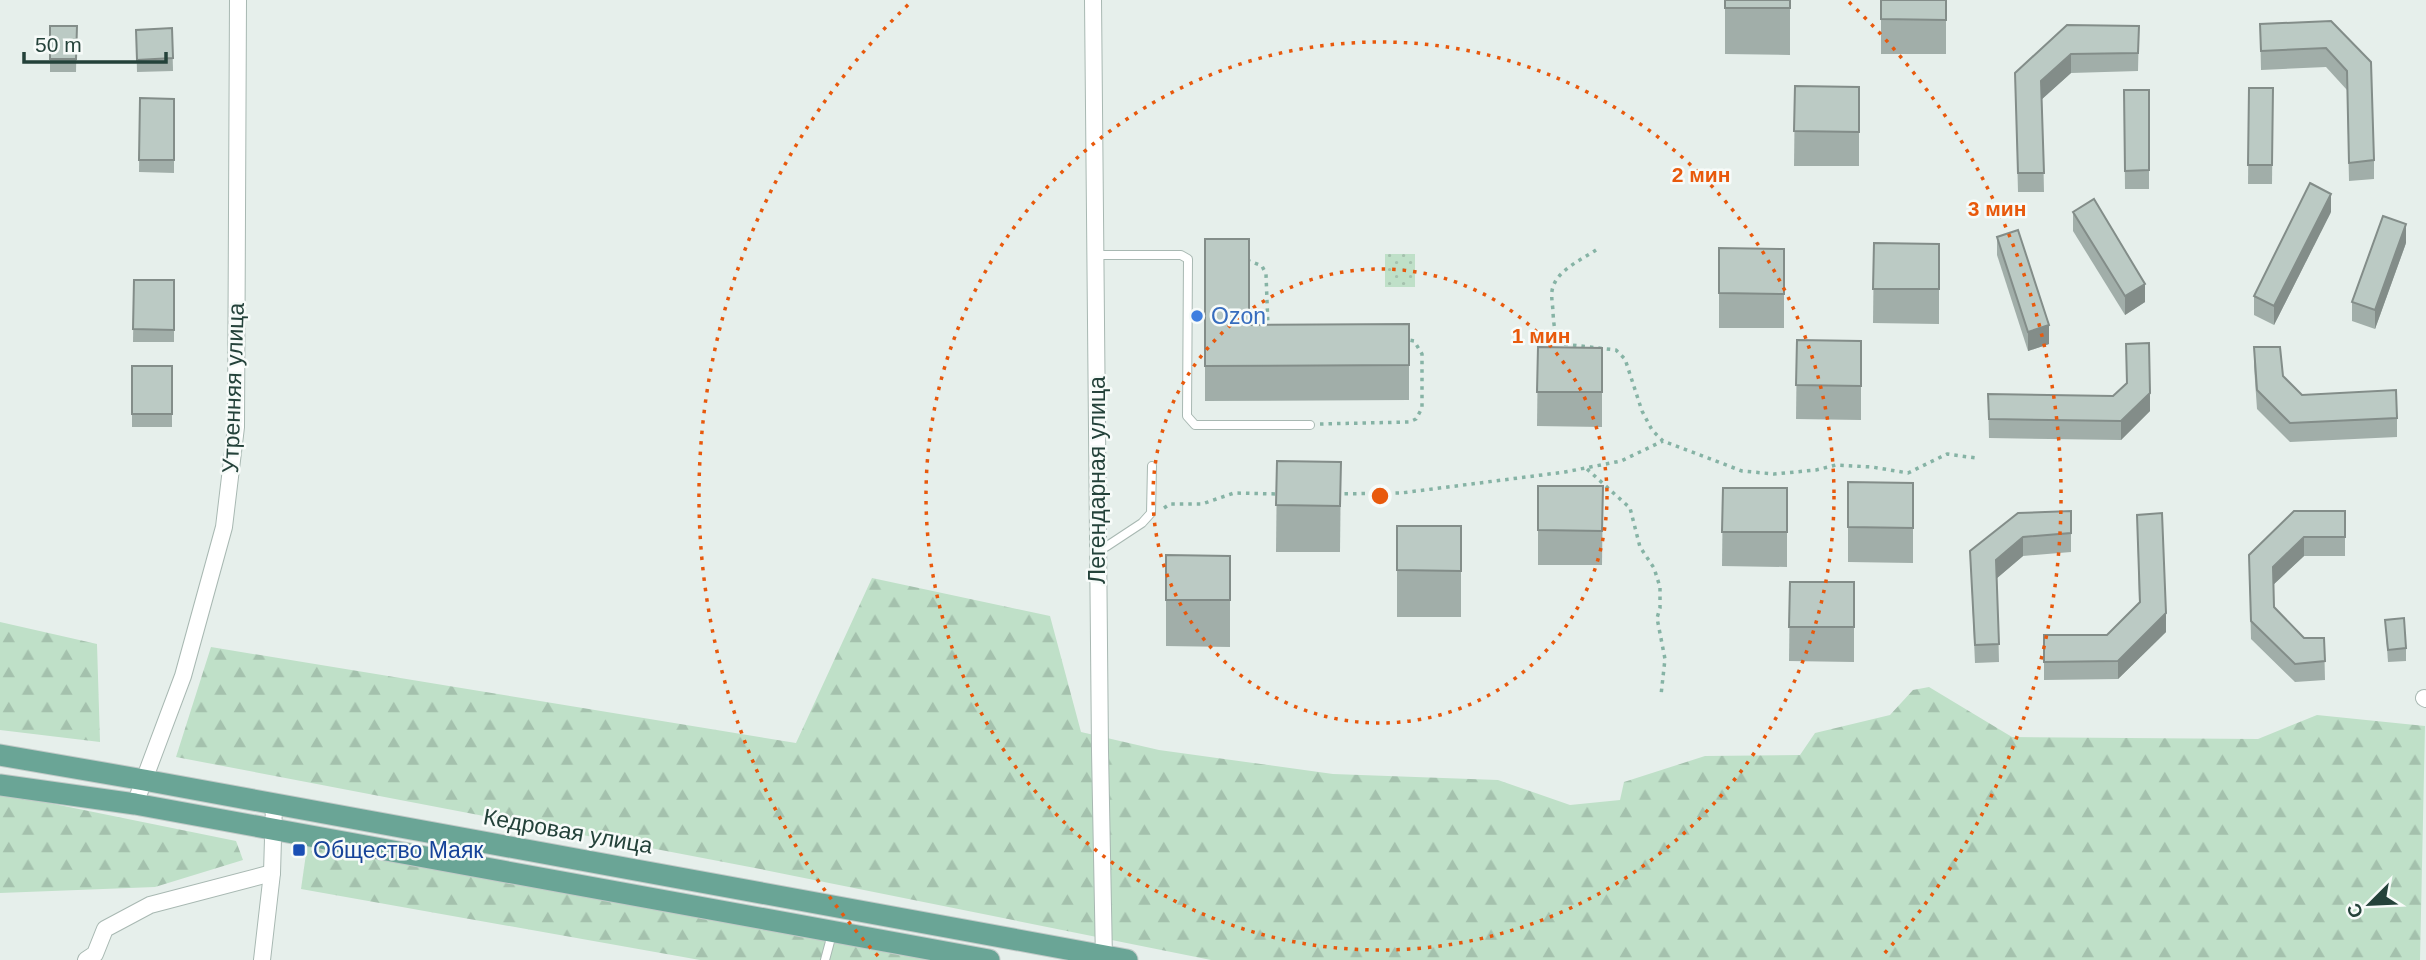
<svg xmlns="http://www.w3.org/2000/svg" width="2426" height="960" font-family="Arial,sans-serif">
<defs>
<pattern id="forest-firs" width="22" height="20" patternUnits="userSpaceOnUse" patternTransform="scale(1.75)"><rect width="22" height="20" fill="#bfe0c8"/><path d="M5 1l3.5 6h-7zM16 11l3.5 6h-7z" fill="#a4c1ad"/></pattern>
<pattern id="park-dots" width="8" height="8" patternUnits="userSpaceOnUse" patternTransform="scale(1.75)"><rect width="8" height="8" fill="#bfe0c8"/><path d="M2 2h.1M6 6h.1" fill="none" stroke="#a4c1ad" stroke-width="1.8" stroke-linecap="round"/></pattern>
</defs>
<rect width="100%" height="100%" fill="#e6efeb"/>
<g fill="url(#forest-firs)">
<path d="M872,578l178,38 31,116 78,18 174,24 165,6 72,25 50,-5 4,-18 81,-26 95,-1 15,-22 75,-18 23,-25 16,-3 83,50 246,2 59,-24 108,11 -5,234h-1209l-456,-92 -579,-111 35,-110 585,96z"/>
<path d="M0,622l97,22 3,98 -100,-12z"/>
<path d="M0,793l236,48 7,19 -88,27 -155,6z"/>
<path d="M308,840l654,120h-262l-399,-71z"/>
</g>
<rect fill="url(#park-dots)" x="1385" y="254" width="30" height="33"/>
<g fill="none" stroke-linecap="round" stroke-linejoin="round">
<g stroke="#a8b8b2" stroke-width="10">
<g id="service">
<path d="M1096,255h85l7,4 -1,157 8,9h115"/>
<path d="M1098,552l44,-29 9,-10 1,-47"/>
<path d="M825,960l7,-26"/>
</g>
</g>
<g stroke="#a8b8b2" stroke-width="18">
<g id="minor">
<path d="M1093,0l7,751 4,209"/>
<path d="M2424,698l2,1"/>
<path d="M135,804l48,-128 41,-149 12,-100 2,-427"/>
<path d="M86,960l9,-6 10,-25 45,-24 122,-32"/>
<path d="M262,960l10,-87 2,-69"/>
</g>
</g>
<g stroke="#c2cac8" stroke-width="23">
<g id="primary">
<path d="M0,755l144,25 983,180"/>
<path d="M0,785l135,19 854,156"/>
</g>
</g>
<g stroke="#86b3a5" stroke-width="3.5" stroke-dasharray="3.5 5" stroke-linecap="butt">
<path d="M1596,250c-15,10 -41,21 -44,41 -1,7 1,15 1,22 1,12 1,22 10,31l53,6 9,9 17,52 10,19 11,11 79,30 32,3 42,-4 20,-5 36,2 36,6 39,-19 29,4"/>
<path d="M1247,260l15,6 4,8 2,53"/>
<path d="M1320,424l89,-2 7,-3 6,-11v-54l-8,-13 -10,-2"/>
<path d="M1587,469l43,39 10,39 14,21 6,19v21l-3,10 8,41 -4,36"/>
<path d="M1336,494l65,-1 164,-21 56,-11 42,-20"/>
<path d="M1164,508l6,-4h32l32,-11 45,1"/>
</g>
<use href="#service" stroke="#fff" stroke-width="8"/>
<use href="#minor" stroke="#fff" stroke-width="16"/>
<use href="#primary" stroke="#6aa596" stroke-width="21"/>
</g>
<g fill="#a1aea9">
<path d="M1725,0h65v55l-65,-1z"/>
<rect x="1881" y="0" width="65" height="54"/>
<path d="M2331,21l43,139v19l-25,2 -2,-91 -21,-23 -65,3 -1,-46z"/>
<path d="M50,26h27l-1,46h-26z"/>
<path d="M2139,26l-1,45 -67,2 -29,26 2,93h-26l-3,-119z"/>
<path d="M172,28l1,43 -36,1 -1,-42z"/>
<path d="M1795,86l64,1v79h-65z"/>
<path d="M2249,88h24l-1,96h-24z"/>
<path d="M2124,90h25v99h-24z"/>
<path d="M140,98l34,1v74l-35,-1z"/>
<path d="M2073,212l72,90 -20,13 -52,-84z"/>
<path d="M2331,212l-57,113 -20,-10v-19z"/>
<path d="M1997,237l52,107 -21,7 -31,-96z"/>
<path d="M1205,239l44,86 160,-1v76l-204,1z"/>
<path d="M1874,243l65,1v80l-66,-1z"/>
<path d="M2406,243l-31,86 -23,-8v-19z"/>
<path d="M1719,248l65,1v79h-65z"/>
<path d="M134,280h40v62h-41z"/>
<path d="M1797,340l64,1v79l-65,-1z"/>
<path d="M2126,344l24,67 -29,29 -132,-2 -1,-44 125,2 13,-12z"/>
<path d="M1538,347l64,1v79l-65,-1z"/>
<path d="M2254,347l48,48 95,23v19l-107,5 -33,-33 -3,-43z"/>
<rect x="132" y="366" width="40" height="61"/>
<path d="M1277,461l64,1 -1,90h-64z"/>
<path d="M1848,482l65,1v80l-65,-1z"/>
<path d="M1538,486h65l-1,79h-64z"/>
<path d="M1723,488h64v79l-65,-1z"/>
<path d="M2071,511v41l-48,4 -26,22 2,84 -24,1 -5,-112z"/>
<path d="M2345,511v45h-41l-31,29 1,22 30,31h20l1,42 -30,2 -44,-43 -2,-84z"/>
<path d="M2137,515l29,117 -48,47 -74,1v-45h63l32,-32z"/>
<rect x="1397" y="526" width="64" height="91"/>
<path d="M1166,555l64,1v91l-64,-1z"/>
<path d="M1790,582h64v80l-65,-1z"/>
<path d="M2385,620l21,28v13l-18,1z"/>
</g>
<g fill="#838d89">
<path d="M2071,54v19l-30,27v-19z"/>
<path d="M2331,194v18l-57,113v-19z"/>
<path d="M2406,224v19l-31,86v-19z"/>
<path d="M2145,284v18l-20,13v-19z"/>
<path d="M2049,325v19l-21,7v-19z"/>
<path d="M2150,393v18l-29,29v-19z"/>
<path d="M2023,537v19l-27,23v-19z"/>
<path d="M2304,537v19l-31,29v-18z"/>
<path d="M2166,613v19l-48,47v-18z"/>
</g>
<g fill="#bbcac4" stroke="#838d89" stroke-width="2">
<rect x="1725" y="0" width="65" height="8"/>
<path d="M1881,0h65v20l-65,-1z"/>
<path d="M2331,21l40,41 3,98 -25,3 -2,-92 -21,-23 -65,3 -1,-27z"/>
<path d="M2067,25l72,1 -1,27 -67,1 -30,27 3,92h-26l-3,-100z"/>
<path d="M50,26h27l-1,33h-26z"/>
<path d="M172,28l1,30 -36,2 -1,-30z"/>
<path d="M1795,86l64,1v45l-65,-1z"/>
<path d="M2249,88h24l-1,77h-24z"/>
<path d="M2124,90h25v80l-24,1z"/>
<path d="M140,98l34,1v61h-35z"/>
<path d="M2310,183l21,11 -57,112 -20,-10z"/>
<path d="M2094,199l51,85 -20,12 -52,-84z"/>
<path d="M2383,216l23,8 -31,86 -23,-8z"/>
<path d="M2018,230l31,95 -21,7 -31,-95z"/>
<path d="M1205,239h44v86l160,-1v41l-204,1z"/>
<path d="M1874,243l65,1v45h-66z"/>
<path d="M1719,248l65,1v45l-65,-1z"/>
<path d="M134,280h40v50l-41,-1z"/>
<path d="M1797,340l64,1v45l-65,-1z"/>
<path d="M2149,343l1,50 -29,28 -132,-2 -1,-25 125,2 14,-13 -1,-39z"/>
<path d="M1538,347l64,1v44h-65z"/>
<path d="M2254,347h26l3,29 19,19 94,-5 1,28 -107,5 -33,-33z"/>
<rect x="132" y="366" width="40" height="48"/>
<path d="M1277,461l64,1 -1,44 -64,-1z"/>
<path d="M1848,482l65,1v45l-65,-1z"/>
<path d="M1538,486h65l-1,45 -64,-1z"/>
<path d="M1723,488h64v44h-65z"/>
<path d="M2071,511v22l-48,4 -27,23 3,84 -24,1 -5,-94 48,-38z"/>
<path d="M2294,511h51v26h-41l-31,30 1,40 30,31h20l1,23 -30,3 -44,-43 -2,-66z"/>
<path d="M2162,513l4,100 -48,48 -74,1v-27h63l33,-33 -3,-87z"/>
<path d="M1397,526h64v45l-64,-1z"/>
<path d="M1166,555l64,1v44h-64z"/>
<path d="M1790,582h64v45h-65z"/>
<path d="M2404,618l2,30 -18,2 -3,-30z"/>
</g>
<g fill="none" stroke="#e8590c" stroke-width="3.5" stroke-dasharray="3.5 7">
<circle cx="1380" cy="496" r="227"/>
<circle cx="1380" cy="496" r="454"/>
<path d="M878 956A681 681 0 0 1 911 2M1849 2A681 681 0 0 1 1882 956"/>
</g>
<circle fill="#3f7fe0" stroke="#f7fbf9" stroke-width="2.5" cx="1197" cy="316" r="7"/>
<rect fill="#1a4fb4" stroke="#f7fbf9" stroke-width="2.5" x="292" y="843" width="14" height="14" rx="3.5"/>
<g text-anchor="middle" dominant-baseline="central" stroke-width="5" stroke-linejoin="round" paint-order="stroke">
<g font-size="23" fill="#366cbe" stroke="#f7fbf9" text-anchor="start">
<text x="1211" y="316">Ozon</text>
</g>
<g font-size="23" fill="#24423a" stroke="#f7fbf9">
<text transform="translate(233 388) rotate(-88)">Утренняя улица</text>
<text transform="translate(1097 480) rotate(-90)">Легендарная улица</text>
<text transform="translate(568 831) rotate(10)">Кедровая улица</text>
</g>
<g font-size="23" fill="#164399" stroke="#f7fbf9" text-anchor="start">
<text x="313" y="850">Общество Маяк</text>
</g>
</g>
<circle cx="1380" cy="496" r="10" fill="#e8590c" stroke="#f7fbf9" stroke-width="3.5"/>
<g font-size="21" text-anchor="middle" font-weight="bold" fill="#e8590c" stroke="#f7fbf9" stroke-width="5" stroke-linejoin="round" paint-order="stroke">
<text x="1701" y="182">2 мин</text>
<text x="1997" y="216">3 мин</text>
<text x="1541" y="343">1 мин</text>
</g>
<g transform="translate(2370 904) rotate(246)" stroke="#f7fbf9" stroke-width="5" paint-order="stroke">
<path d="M0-5L12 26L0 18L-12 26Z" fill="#24423a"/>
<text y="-10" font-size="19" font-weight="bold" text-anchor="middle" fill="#24423a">С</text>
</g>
<path d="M24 52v10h142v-10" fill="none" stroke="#24423a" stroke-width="3.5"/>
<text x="35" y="52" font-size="21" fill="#24423a" stroke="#f7fbf9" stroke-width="5" paint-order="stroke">50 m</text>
</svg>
